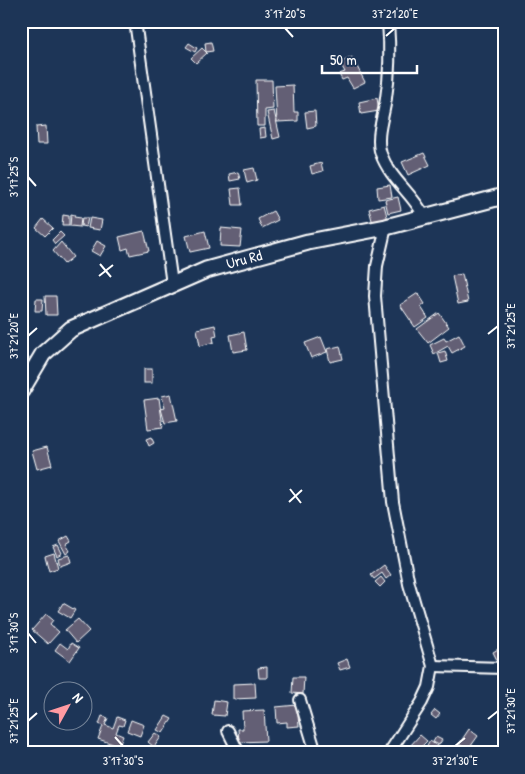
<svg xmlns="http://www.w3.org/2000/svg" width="525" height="774" font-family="'Patrick Hand',sans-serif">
<rect width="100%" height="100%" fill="#1d3557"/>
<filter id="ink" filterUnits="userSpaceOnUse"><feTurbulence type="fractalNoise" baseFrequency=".02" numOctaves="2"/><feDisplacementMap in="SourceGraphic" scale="10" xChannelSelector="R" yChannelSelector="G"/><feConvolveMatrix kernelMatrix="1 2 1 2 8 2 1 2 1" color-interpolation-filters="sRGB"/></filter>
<g filter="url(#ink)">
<g fill="#645f74" stroke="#fff">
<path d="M211,42l2,9 -7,1 -1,-9z"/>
<path d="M189,43l8,5 -2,4 -9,-5z"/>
<path d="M202,48l5,5 -11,10 -5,-5z"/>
<path d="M352,57l13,25 -12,6 -6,-10 -5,2 -3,-6 6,-2 -5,-9z"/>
<path d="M256,80h16l1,29 -8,1v16h-8z"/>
<path d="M293,85l1,27h4v9l-21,1 -2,-36z"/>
<path d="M377,98l2,13 -18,3 -2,-12z"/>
<path d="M274,111l6,26 -7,2 -6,-27z"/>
<path d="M315,111l1,15 -9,2 -2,-16z"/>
<path d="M46,126l1,18h-10l-1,-17z"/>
<path d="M265,128l1,9 -6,1 -1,-9z"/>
<path d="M424,153l6,12 -22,10 -6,-13z"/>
<path d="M321,163l2,8 -11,3 -2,-8z"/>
<path d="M254,168l3,12 -10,3 -3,-13z"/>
<path d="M238,172l2,7 -10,2 -1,-7z"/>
<path d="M390,185l2,12 -14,2 -1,-12z"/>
<path d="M240,188l2,17h-9l-2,-16z"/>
<path d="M398,197l3,13 -13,3 -3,-13z"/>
<path d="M384,205l4,15 -15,4 -4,-15z"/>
<path d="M273,211l5,9 -16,8 -4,-9z"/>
<path d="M71,214l4,1 -1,2 7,1 -1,9 -10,-1z"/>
<path d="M63,215l6,1v9h-7z"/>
<path d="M82,218h6l-2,9 -5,-1z"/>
<path d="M90,218l12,2 -2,10 -12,-2z"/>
<path d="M43,219l10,9 -8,8 -9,-8z"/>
<path d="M221,228l21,2 -2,17 -20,-1z"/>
<path d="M144,231l5,20 -19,4 -2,-7 -6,2 -3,-13z"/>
<path d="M205,231l4,17 -19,4 -4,-16z"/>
<path d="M60,232l4,4 -9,8 -3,-4z"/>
<path d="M97,241l9,5 -6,10 -9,-5z"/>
<path d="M61,242l12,15 -9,7 -11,-13z"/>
<path d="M462,274l6,28 -10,2 -6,-28z"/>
<path d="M418,293l7,11 -4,3 7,11 -13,9 -15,-22z"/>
<path d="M45,296h11l1,19h-11z"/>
<path d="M36,299h7l-1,12h-7z"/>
<path d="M439,313l10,14 -21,16 -11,-14z"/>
<path d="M215,325l2,11 -4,1 1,5 -14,4 -3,-17z"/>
<path d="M244,332l3,18 -14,2 -3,-17z"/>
<path d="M459,334l6,12 -13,7 -4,-7 -14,8 -4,-9 14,-7 2,3z"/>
<path d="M321,337l6,15 -16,6 -6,-15z"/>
<path d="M340,346l3,13 -13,3 -3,-13z"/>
<path d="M445,351l3,10 -7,2 -3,-10z"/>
<rect x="144" y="369" width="8" height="14"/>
<path d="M171,394l6,27 -12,2 -4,-14 4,-1 -3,-12z"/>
<path d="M159,398l4,29 -15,2 -4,-29z"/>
<path d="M151,437l3,6 -5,3 -3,-7z"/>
<path d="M47,447l5,18 -15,4 -5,-18z"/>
<path d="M68,536l3,5 -5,3 4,7 -4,3 -7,-13z"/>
<path d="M58,545l4,8 -5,3 -4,-9z"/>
<path d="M54,553l4,15 -9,3 -4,-15z"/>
<path d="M69,555l2,7 -11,4 -2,-8z"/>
<path d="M384,565l7,10 -5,4 -4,-6 -8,6 -3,-4z"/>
<path d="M381,577l4,5 -5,5 -5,-5z"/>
<path d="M63,603l12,7 -5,8 -12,-7z"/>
<path d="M46,614l7,6 -3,4 9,8 -11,12 -16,-14z"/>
<path d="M23,618l5,4 -6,7 -1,-9z"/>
<path d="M78,619l11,12 -13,12 -11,-13z"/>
<path d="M60,643l8,6 3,-6 8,5 -9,13 -15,-11z"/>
<path d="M502,647l2,9 -7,4 -4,-8z"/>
<path d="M347,659l3,8 -10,3 -3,-7z"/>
<path d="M267,667v11h-8l-1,-10z"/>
<path d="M293,677h11l-1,17 -11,-1z"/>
<path d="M255,683l1,15 -23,1v-15z"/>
<path d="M214,700l13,2 -2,14 -13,-1z"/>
<path d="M297,705l2,21 -12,1v-5l-10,1 -1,-16z"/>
<path d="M264,710l2,31 -27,1 -1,-13h5l-1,-18z"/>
<path d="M435,710l5,4 -4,5 -5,-4z"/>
<path d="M102,716l6,2 -3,7 8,3 4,-11 8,3 -2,6 -4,-1 -3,8 7,3 -4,10 -21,-7 5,-13 -4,-2z"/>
<path d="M166,716l6,3 -9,14 -6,-3z"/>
<path d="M131,720l13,5 -4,11 -13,-5z"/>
<path d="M469,729l9,7 -10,14 -9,-6z"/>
<path d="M155,733l6,4 -7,10 -6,-5z"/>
<path d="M420,735l7,6 -12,12 -6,-6z"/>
<path d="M436,737l6,3 -3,5 -6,-3z"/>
<path d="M430,741l10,7 -3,5h-14z"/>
</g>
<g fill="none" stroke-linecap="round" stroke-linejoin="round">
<g stroke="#fff" stroke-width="14">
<g id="street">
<path d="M135,21l37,263"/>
<path d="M388,21c2,25 2,52 -2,77 -2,18 -11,38 -5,56 9,25 32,40 43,62"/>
<path d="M386,227l-9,39 -2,30 18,206 16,82 24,82 -4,21 -7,15 -33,51"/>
<path d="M433,666l71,2"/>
<path d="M300,700l16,53"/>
<path d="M228,731l11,22"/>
</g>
</g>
<g stroke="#fff" stroke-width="19">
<path id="secondary" d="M21,391l22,-37 28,-25 135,-59 102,-28 78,-15 118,-31"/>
</g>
<use href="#street" stroke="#1d3557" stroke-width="10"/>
<use href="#secondary" stroke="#1d3557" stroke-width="15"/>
</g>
</g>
<path fill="none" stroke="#fff" stroke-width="2" d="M285,28l8,9M386,36l9,-8M28,177l8,9M100,264l11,13M99,276l14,-11M488,334l10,-8M28,336l9,-8M290,489l11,14M289,502l13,-12M28,633l8,10M488,719l10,-8M28,721l9,-8M115,737l8,9M455,746l10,-8"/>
<g text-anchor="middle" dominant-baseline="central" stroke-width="4" stroke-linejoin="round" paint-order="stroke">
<g font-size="15" fill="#fff" stroke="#1d3557">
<text transform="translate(244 259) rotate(-15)">Uru Rd</text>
</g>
</g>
<rect width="525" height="774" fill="none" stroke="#1d3557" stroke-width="55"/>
<g transform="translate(68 706) rotate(50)"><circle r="24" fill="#1d3557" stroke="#77869a"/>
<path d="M0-4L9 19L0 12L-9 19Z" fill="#ff9aa2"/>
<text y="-8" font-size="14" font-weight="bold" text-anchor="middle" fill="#ffffff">N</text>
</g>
<path d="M322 65v8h95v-8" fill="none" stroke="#ffffff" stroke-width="2.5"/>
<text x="330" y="65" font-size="15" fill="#ffffff" stroke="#1d3557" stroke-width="4" paint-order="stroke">50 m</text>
<rect x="28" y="28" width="470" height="718" fill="none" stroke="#fff" stroke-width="2"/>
<g font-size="12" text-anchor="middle" fill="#fff">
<text x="285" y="18">3°17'20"S</text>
<text x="395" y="18">37°21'20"E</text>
<text transform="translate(14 177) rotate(-90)" y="4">3°17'25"S</text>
<text transform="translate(511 326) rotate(-90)" y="4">37°21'25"E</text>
<text transform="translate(14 336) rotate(-90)" y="4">37°21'20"E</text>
<text transform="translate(14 633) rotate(-90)" y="4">3°17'30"S</text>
<text transform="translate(511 711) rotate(-90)" y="4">37°21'30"E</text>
<text transform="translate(14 721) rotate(-90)" y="4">37°21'25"E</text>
<text x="123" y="765">3°17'30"S</text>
<text x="455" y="765">37°21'30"E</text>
</g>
</svg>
